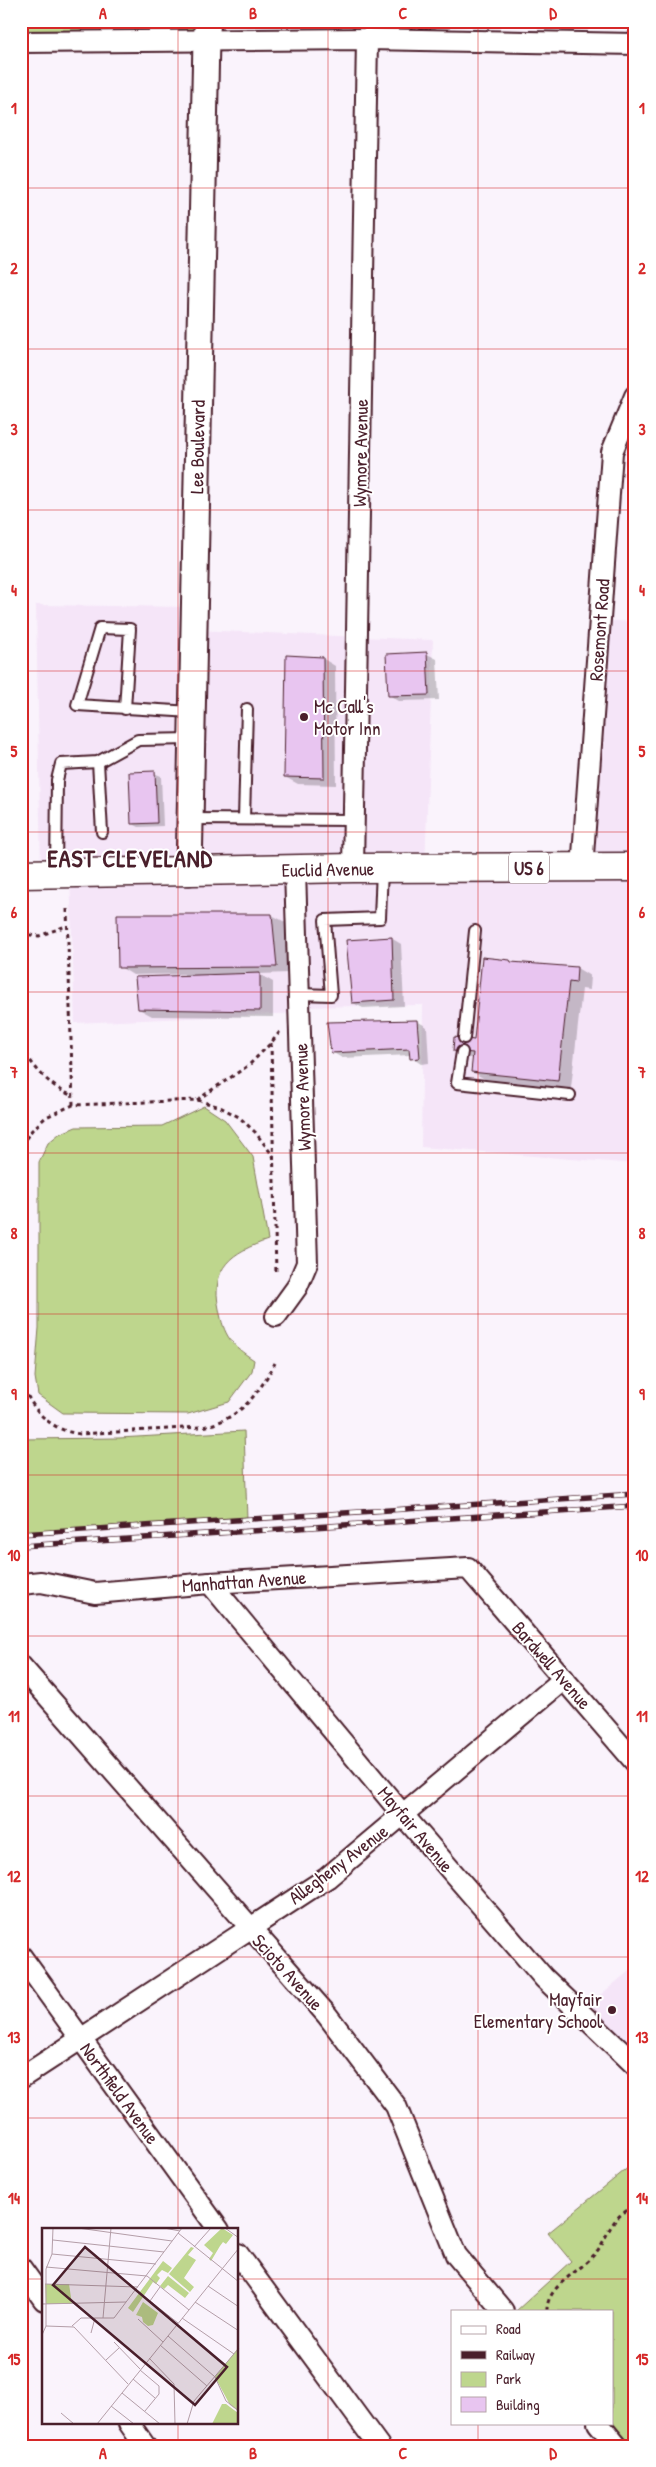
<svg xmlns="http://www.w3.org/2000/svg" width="656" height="2467" font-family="'Patrick Hand',sans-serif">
<rect width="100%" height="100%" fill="#faf3fc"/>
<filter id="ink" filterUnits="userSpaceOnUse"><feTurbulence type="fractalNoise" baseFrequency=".02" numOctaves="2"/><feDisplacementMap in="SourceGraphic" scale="10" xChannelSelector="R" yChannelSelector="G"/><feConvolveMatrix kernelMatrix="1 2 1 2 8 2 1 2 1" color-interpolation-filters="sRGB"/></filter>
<g filter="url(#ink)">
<g fill="#f5e5f8">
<path d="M36,605l158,2v23l239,10 -8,228h157l18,-248 35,2v542l-214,-17 2,-142 -123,2 -1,6 -224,10 -5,-149h-29z"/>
<path d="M635,1966v84l-49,-43z"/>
</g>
<g fill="#bed68d" stroke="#847a5c">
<path d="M21,21h187l-2,18 -185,3z"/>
<path d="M204,1106l21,14 28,37 15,83c-36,12 -58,27 -49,69 5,27 12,36 35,51l-2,11 -23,31 -41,12 -125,-1 -25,-18 -3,-18 4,-49v-166l9,-19 11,-9 17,-7 86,-1z"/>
<path d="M244,1431l3,88 -226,15v-95l98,-1z"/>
<path d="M635,2162v284h-18l-19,-23h14v-112h-96l55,-50 -23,-28z"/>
</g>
<g fill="#0003">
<path d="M427,654l10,5 2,41 -40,1 -10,-6z"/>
<path d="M322,658l13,8 1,119 -38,-1 -13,-7z"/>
<path d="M154,773l7,3 2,50 -24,1 -6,-3z"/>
<path d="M272,915l13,7 4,51 -30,1 14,8v35l-121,-1 -13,-7 45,-32v-3l-51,1 -13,-8z"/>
<path d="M391,938l10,6 3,62 -41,2 -10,-5z"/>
<path d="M510,961l4,2 63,5 13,8 -1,14 -7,-1 -11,99 -86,-9 -13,-7 1,-14h-5l-13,-8 20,-9z"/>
<path d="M417,1021l10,6 2,36 -8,1 -9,-6 -1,-3 -69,3 -10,-6z"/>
</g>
<g fill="#e8c5f0" stroke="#4a1f2b">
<path d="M427,652l2,43 -41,1 -2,-42z"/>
<path d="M286,655l37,2 1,121 -40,-1z"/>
<path d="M155,771l2,52 -26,1 -2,-52z"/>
<path d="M117,914h155l5,53 -159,1z"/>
<path d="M392,937l2,63 -42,3 -6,-63z"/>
<path d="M482,957l28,3 1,2 66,5 -1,16 -7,-1 -11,99 -87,-9 2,-19 -20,-2 1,-14 20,3z"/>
<path d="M260,973v38l-122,-2 -3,-32z"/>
<path d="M417,1020l3,38 -10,1 -1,-10 -78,4 -4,-31z"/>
</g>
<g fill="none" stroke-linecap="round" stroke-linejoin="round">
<g stroke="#4a1f2b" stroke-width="14">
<g id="service">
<path d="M125,709l5,-80 -30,-1 -23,77 115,7"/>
<path d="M98,762l4,70"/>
<path d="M190,819l164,1"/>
<path d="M244,819l3,-110"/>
<path d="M56,873l1,-93 4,-16 37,-2 40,-22 53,-1"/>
<path d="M299,994l32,1 -6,-75 55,-2 2,-49"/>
<path d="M464,1038l11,-107"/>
<path d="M462,1052l-5,31 113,12"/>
</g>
</g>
<g stroke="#4a1f2b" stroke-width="24">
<g id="minor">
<path d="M21,42l346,-3 268,5"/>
<path d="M353,868l14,-829"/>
<path d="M582,869l30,-417 23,-56"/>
<path d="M276,1316l21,-29 10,-24 -12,-393"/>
<path d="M210,1583l193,232 141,163 91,87"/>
<path d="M21,1584l20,-2 54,11 115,-10 258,-15 167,194"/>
<path d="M21,1666l306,349 69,91 60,149 47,56"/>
<path d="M21,1956l198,274"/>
<path d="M21,2078l306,-200 237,-199"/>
<path d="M238,2254l141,192"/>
<path d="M21,2268l23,32"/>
<path d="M129,2423l16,23"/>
<path d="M598,2423l19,23"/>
</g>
</g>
<g stroke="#4a1f2b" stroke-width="29">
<path id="tertiary" d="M189,872l17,-833 2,-18"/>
</g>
<g stroke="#4a1f2b" stroke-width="31">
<path id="primary" d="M21,874l332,-6 282,-1"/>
</g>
<g stroke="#4a1f2b" stroke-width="3" stroke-dasharray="4 4" stroke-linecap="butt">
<path d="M67,909l6,196"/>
<path d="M21,934l18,2 27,-10"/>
<path d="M271,1043l5,231"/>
<path d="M21,1048c15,21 27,38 52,48"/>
<path d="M197,1100l52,-35 22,-22 11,-14"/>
<path d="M21,1145l11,-15 14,-13 27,-12 124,-5 23,7 19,10 16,15 19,25"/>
<path d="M21,1381c11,29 28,49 59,53l122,-7c37,-7 56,-32 73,-64"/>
<path d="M547,2311c-1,-24 30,-38 44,-53 20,-20 14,-38 44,-52"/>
</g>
<use href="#service" stroke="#fff" stroke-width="10"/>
<use href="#minor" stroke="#fff" stroke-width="20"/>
<use href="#tertiary" stroke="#fff" stroke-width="25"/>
<use href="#primary" stroke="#fff" stroke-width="28"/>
<g stroke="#4a1f2b" stroke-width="5.5">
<g id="rail">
<path d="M21,1534l614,-40"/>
<path d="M21,1546l614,-40"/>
</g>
</g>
<use href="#rail" stroke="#fff" stroke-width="4" stroke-dasharray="11" stroke-linecap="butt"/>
</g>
</g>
<path fill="none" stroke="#d62828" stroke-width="1" stroke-opacity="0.55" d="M178,21v2209M328,21v2425M478,21v2290M21,188h614M21,349h614M21,510h614M21,671h614M21,832h614M21,992h614M21,1153h614M21,1314h614M21,1475h614M21,1636h614M21,1796h614M21,1957h614M21,2118h614M21,2279h23M238,2279h397M178,2423v23M478,2423v23"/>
<g fill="#4a1f2b" stroke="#fff" stroke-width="2">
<circle cx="304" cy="717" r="5"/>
<circle cx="612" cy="2010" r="5"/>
</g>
<g text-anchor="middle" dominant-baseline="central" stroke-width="4" stroke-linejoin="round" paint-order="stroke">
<rect fill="#fff" stroke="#80626b" stroke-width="1" x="509" y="852.5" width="40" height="31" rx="4"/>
<g font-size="18" font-weight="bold" fill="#4a1f2b">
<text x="529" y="868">US 6</text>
</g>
<g font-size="19" fill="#4a1f2b" stroke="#fff">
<text transform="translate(197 447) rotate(-89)">Lee Boulevard</text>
<text transform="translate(360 453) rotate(-89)">Wymore Avenue</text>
<text transform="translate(599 630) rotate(-86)">Rosemont Road</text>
<text transform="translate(328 869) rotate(-1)">Euclid Avenue</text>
<text transform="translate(302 1097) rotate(-92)">Wymore Avenue</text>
<text transform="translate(244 1581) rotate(-4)">Manhattan Avenue</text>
<text transform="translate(552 1665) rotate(49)">Bardwell Avenue</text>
<text transform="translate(416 1829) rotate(50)">Mayfair Avenue</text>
<text transform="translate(338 1864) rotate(-37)">Allegheny Avenue</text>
<text transform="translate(288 1972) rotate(48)">Scioto Avenue</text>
<text transform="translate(120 2093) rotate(54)">Northfield Avenue</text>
</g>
<g font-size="19" fill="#4a1f2b" stroke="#fff" text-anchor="start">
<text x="314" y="706">Mc Call's<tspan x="314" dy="22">Motor Inn</tspan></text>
<text x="602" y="1999" text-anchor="end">Mayfair<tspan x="602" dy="22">Elementary School</tspan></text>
</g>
<g font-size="24" font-weight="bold" letter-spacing="1" fill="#4a1f2b" stroke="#fff">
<text x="130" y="858">EAST CLEVELAND</text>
</g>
</g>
<g transform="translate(42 2228)">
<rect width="196" height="196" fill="#faf3fc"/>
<path d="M180,0l11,7 -7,9 -3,-2 -3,4 -9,15 -2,-2 4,-6 -9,-8zM149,19l3,1 -6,7 8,5 -12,18 10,9 -4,5 -21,-18zM121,33l9,7 -4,5 -6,-3 -5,5 3,3 -4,6 -3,-2 -20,30 -5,-4zM126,48l21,17 -4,5 -17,-13 -4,4 -4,-3zM3,56h24l3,20h-26zM101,74l15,11 -5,12 -5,1 -5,-4 -1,-5 -6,-2zM196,120v63l-8,-6 -15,-28zM180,176h4l12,9v11h-26z" fill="#bed68d"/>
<path fill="none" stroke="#b49ea8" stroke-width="1" d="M36,0l94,13M122,0l16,3M183,0l14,10M136,5l61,49M11,12l111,12M152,19l17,-19M10,26l104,10M4,39l101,9 42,34M3,56l93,3M166,58l31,21M118,59l-10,14 28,22M153,74l44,29M0,76l84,-2M61,90l8,-90M140,90l52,36M96,91l25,23M4,98l28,1 54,57M30,98l9,-8h33l68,-90M49,105l4,-15M0,107l4,-9v-57l6,-15 1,-26M126,108l47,41 11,24 13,10M72,114l26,27M118,117l47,41M107,130l25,26 1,40M64,132l13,-12M98,142l19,16v8l-14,17M91,151l22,19M80,165l38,31M69,178l23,18M19,185l13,11M55,196l142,-176M145,196l7,-23 45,-53"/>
<path fill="#4a1f2b" fill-opacity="0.15" stroke="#4a1f2b" stroke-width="2.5" d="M43,19l142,120 -32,38 -142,-120z"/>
<rect width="196" height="196" fill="none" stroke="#4a1f2b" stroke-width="2.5"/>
</g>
<rect width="656" height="2467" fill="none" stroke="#fff" stroke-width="55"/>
<rect x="451" y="2310" width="162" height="115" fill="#ffffff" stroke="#b7a5aa"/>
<rect x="461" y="2326" width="25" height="8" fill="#ffffff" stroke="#b7a5aa"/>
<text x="496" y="2334" font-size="15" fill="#4a1f2b">Road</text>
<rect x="461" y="2351" width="25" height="8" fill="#4a1f2b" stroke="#b7a5aa"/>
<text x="496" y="2360" font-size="15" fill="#4a1f2b">Railway</text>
<rect x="461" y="2372" width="25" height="15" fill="#bed68d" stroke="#b7a5aa"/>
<text x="496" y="2384" font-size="15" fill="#4a1f2b">Park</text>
<rect x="461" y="2397" width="25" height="15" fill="#e8c5f0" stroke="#b7a5aa"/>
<text x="496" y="2410" font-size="15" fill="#4a1f2b">Building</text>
<rect x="28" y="28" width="600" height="2412" fill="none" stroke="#d62828" stroke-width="2"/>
<g font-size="16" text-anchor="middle" font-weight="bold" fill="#d62828">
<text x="103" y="19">A</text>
<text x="253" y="19">B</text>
<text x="403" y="19">C</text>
<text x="553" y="19">D</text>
<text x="14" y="114">1</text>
<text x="642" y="114">1</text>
<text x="14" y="274">2</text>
<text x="642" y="274">2</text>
<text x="14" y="435">3</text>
<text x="642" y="435">3</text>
<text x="14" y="596">4</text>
<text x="642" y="596">4</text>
<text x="14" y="757">5</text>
<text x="642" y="757">5</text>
<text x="14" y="918">6</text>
<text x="642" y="918">6</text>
<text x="14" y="1078">7</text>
<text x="642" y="1078">7</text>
<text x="14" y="1239">8</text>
<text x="642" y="1239">8</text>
<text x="14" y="1400">9</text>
<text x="642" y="1400">9</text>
<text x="14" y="1561">10</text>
<text x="642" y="1561">10</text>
<text x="14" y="1722">11</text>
<text x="642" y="1722">11</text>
<text x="14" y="1882">12</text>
<text x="642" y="1882">12</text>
<text x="14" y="2043">13</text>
<text x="642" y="2043">13</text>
<text x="14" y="2204">14</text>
<text x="642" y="2204">14</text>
<text x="14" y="2365">15</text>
<text x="642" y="2365">15</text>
<text x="103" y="2459">A</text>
<text x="253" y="2459">B</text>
<text x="403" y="2459">C</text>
<text x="553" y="2459">D</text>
</g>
</svg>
